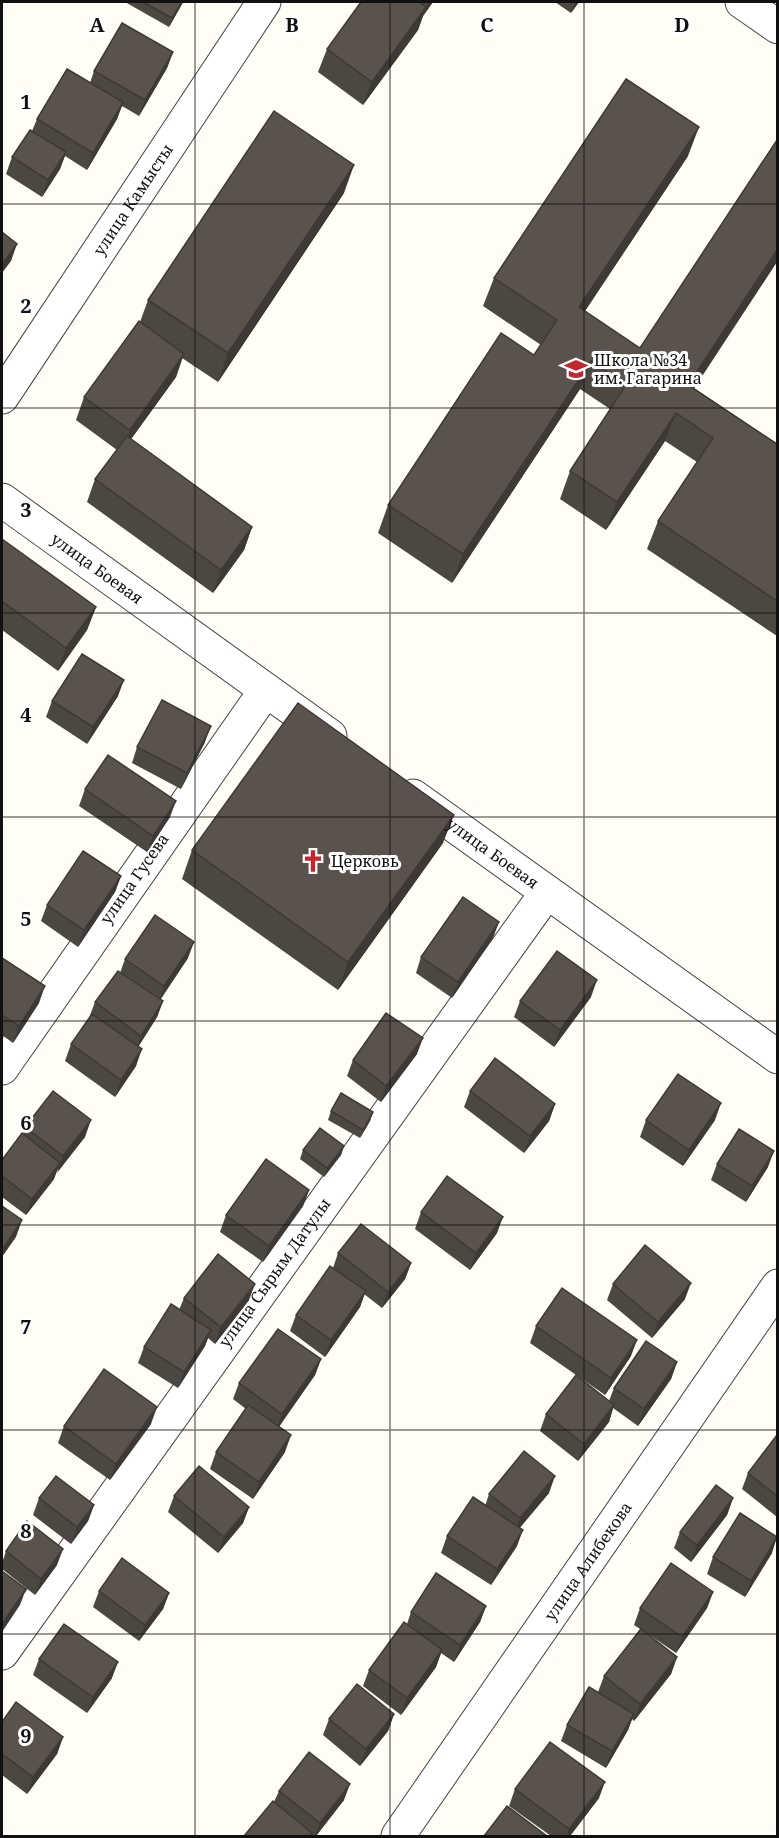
<svg xmlns="http://www.w3.org/2000/svg" width="779" height="1838" font-family="'Noto Serif',serif">
<rect width="100%" height="100%" fill="#fffdf5"/>
<g fill="none" stroke-linecap="round" stroke-linejoin="round">
<g stroke="#444" stroke-width="35">
<g id="minor">
<path d="M742,2l36,25"/>
<path id="s1" d="M2,397l262,-395"/>
<path id="s2" d="M2,500l328,236"/>
<path id="s3" d="M413,796l365,261"/>
<path id="s4" d="M2,1068l264,-378"/>
<path id="s5" d="M2,1653l545,-761"/>
</g>
</g>
<g stroke="#444" stroke-width="35">
<g id="tertiary">
<path id="s6" d="M398,1836l380,-550"/>
</g>
</g>
<use href="#minor" stroke="#fff" stroke-width="33"/>
<use href="#tertiary" stroke="#fff" stroke-width="33"/>
</g>
<g fill="#4d4742">
<path d="M125,2h58l-14,25z"/>
<path d="M361,2h72l-10,14 -5,14 -55,75 -45,-33 9,-23z"/>
<path d="M555,2h24l-8,11z"/>
<path d="M173,52l-6,16 -28,48 -17,-10 -5,13 -30,51 -22,-14 -5,13 -18,28 -36,-23 6,-17 20,-26 5,-12 53,-36 4,-12z"/>
<path d="M688,156l-103,155 109,77 83,56v192l-130,-87 11,-28 39,-59 -32,-21 -59,89 -46,-31 10,-28 40,-62 -30,-20 -128,194 -74,-50 10,-28 146,-150 7,-10 -58,-39 11,-28z"/>
<path d="M344,193l-126,189 -36,-24 -6,19 -45,62 121,88 -8,23 -31,43 -126,-91 8,-23 22,-29 -41,-30 8,-23 56,-75 8,-22z"/>
<path d="M2,539l94,68 -9,23 -29,41 -56,-41z"/>
<path d="M118,696l-31,48 -41,-27 6,-16z"/>
<path d="M205,742l-24,47 -49,-26 5,-16z"/>
<path d="M85,789l85,28 -23,35 -68,-46z"/>
<path d="M443,843l-105,147 -156,-111 10,-29z"/>
<path d="M121,876l-6,16 -37,55 -37,-26 6,-16z"/>
<path d="M493,938l-41,60 -36,-25 5,-16z"/>
<path d="M2,958l37,45 -26,40 -11,-8z"/>
<path d="M188,958l-27,41 2,2 -6,16 -19,30 -2,19 -21,31 -50,-36 6,-17 18,-26 6,-16 25,-29 5,-14z"/>
<path d="M591,997l-37,50 -40,-30 6,-16z"/>
<path d="M417,1054l-36,48 -34,-26 6,-16z"/>
<path d="M470,1091l85,13 -6,17 -25,32 -60,-46z"/>
<path d="M331,1111l42,1 -3,9 -10,17 -32,-18z"/>
<path d="M646,1120h69l-32,46 -43,-29z"/>
<path d="M25,1127l60,10 -29,35 -2,7 -28,36 -24,-18v-37l21,-26z"/>
<path d="M344,1146l-3,9 -17,22 -24,-18 3,-9z"/>
<path d="M717,1164l51,3 -22,35 -35,-22z"/>
<path d="M309,1190l-6,16 -40,56 -43,-30 6,-17z"/>
<path d="M421,1212l76,21 -27,37 -55,-41z"/>
<path d="M338,1253l73,10 -6,16 -23,29 -18,-14 -4,13 -35,50 -35,-26 6,-16 37,-47z"/>
<path d="M613,1284l72,15 -33,39 -45,-38z"/>
<path d="M184,1298l65,2 -34,44 -7,-6 -3,8 -27,42 -40,-25 6,-16 35,-37z"/>
<path d="M536,1326l95,30 -26,39 -75,-52z"/>
<path d="M321,1359l-6,16 -36,52 6,25 -32,47 -43,-30 6,-17 30,-43 -13,-10 6,-16z"/>
<path d="M677,1362l-6,17 -33,47 -25,-18 -4,14 -31,39 -38,-30 6,-17 63,-13 5,-13z"/>
<path d="M151,1424l-41,56 -52,-37 6,-17z"/>
<path d="M777,1435v82l-35,-28 6,-16z"/>
<path d="M549,1493l-30,35 -2,18 -26,39 -50,-32 6,-17 38,-30 4,-12z"/>
<path d="M174,1496l75,11 -6,16 -25,30 -50,-41z"/>
<path d="M39,1498l55,7 -6,16 -17,23 -38,-29z"/>
<path d="M733,1498l-6,17 -36,47 -17,-14 6,-16z"/>
<path d="M6,1551l51,14 -22,30 -33,-26v-6z"/>
<path d="M772,1553l-27,44 -38,-23 6,-17z"/>
<path d="M99,1591l70,2 -6,16 -24,32 -46,-34z"/>
<path d="M713,1592l-6,16 -31,45 -31,-21 32,25 -6,17 -37,47 -2,-2 -4,11 -22,38 -45,-27 6,-16 31,-33 6,-16 36,-47 -6,-4 6,-17z"/>
<path d="M486,1606l-6,16 -26,40 -13,-9 -5,14 -35,48 -38,-29 6,-16 38,-46 4,-12z"/>
<path d="M39,1659l73,19 -25,35 -54,-38z"/>
<path d="M394,1714l-6,17 -28,35 -37,-31 6,-16z"/>
<path d="M2,1722l61,15 -6,17 -30,40 -25,-19z"/>
<path d="M515,1789l84,9 -29,38h-19l-42,-30z"/>
<path d="M279,1791l65,9 -28,36h-72l30,-34z"/>
</g>
<g fill="#3f3936">
<path d="M182,2h1l-2,4 -12,21 3,-9z"/>
<path d="M428,2h5l-10,14 -5,14 -55,75 9,-23 54,-75z"/>
<path d="M575,2h4l-8,11z"/>
<path d="M173,52l-6,16 -28,48 6,-16z"/>
<path d="M123,102l-6,17 -30,51 6,-17z"/>
<path d="M699,127l-11,29 -119,179 10,-28z"/>
<path d="M66,152l-6,17 -18,28 6,-17z"/>
<path d="M354,165l-10,28 -126,189 10,-29z"/>
<path d="M17,244l-6,17 -9,12v-9z"/>
<path d="M777,250v12l-99,151 10,-28z"/>
<path d="M184,354l-8,23 -55,76 9,-23z"/>
<path d="M591,361l-11,28 -128,194 11,-29z"/>
<path d="M676,413l-11,28 -59,89 11,-28z"/>
<path d="M252,527l-8,23 -31,43 8,-23z"/>
<path d="M96,607l-9,23 -29,41 8,-23z"/>
<path d="M124,680l-6,16 -31,48 6,-17z"/>
<path d="M211,726l-6,16 -24,47 6,-16z"/>
<path d="M176,801l-6,16 -23,35 6,-16z"/>
<path d="M454,815l-11,28 -105,147 10,-28z"/>
<path d="M121,876l-6,16 -37,55 6,-17z"/>
<path d="M499,922l-6,16 -41,60 6,-16z"/>
<path d="M194,942l-6,16 -30,44 6,-16z"/>
<path d="M597,980l-6,17 -37,50 6,-17z"/>
<path d="M45,986l-6,17 -26,40 6,-17z"/>
<path d="M163,1001l-6,16 -22,35 6,-16z"/>
<path d="M423,1038l-6,16 -36,48 5,-16z"/>
<path d="M142,1049l-6,17 -21,31 6,-17z"/>
<path d="M721,1103l-6,17 -32,46 6,-16z"/>
<path d="M555,1104l-6,17 -25,32 6,-17z"/>
<path d="M373,1112l-3,9 -10,17 3,-8z"/>
<path d="M91,1120l-6,17 -28,36 6,-17z"/>
<path d="M344,1146l-3,9 -17,22 3,-9z"/>
<path d="M774,1151l-6,16 -22,35 6,-16z"/>
<path d="M60,1163l-6,16 -28,36 6,-16z"/>
<path d="M309,1190l-6,16 -40,56 6,-16z"/>
<path d="M503,1217l-6,16 -27,37 6,-17z"/>
<path d="M22,1220l-6,17 -14,20v-7z"/>
<path d="M411,1263l-6,16 -23,29 6,-16z"/>
<path d="M691,1283l-6,16 -33,39 6,-16z"/>
<path d="M255,1284l-6,16 -34,44 6,-17z"/>
<path d="M366,1291l-6,16 -35,50 6,-17z"/>
<path d="M211,1330l-6,16 -27,42 6,-16z"/>
<path d="M637,1340l-6,16 -26,39 6,-17z"/>
<path d="M321,1359l-6,16 -39,55 6,-16z"/>
<path d="M677,1362l-6,17 -33,47 6,-17z"/>
<path d="M614,1405l-5,17 -31,39 6,-17z"/>
<path d="M157,1407l-6,17 -41,56 6,-16z"/>
<path d="M291,1435l-6,17 -32,47 6,-17z"/>
<path d="M555,1476l-6,17 -35,42 6,-17z"/>
<path d="M733,1498l-6,17 -36,47 6,-17z"/>
<path d="M94,1505l-6,16 -17,23 6,-17z"/>
<path d="M249,1507l-6,16 -25,30 6,-16z"/>
<path d="M523,1530l-6,16 -26,39 6,-16z"/>
<path d="M777,1537l-5,16 -27,44 6,-16z"/>
<path d="M63,1549l-6,16 -22,30 6,-16z"/>
<path d="M26,1589l-6,16 -18,27v-8z"/>
<path d="M713,1592l-6,16 -31,45 6,-16z"/>
<path d="M169,1593l-6,16 -24,32 6,-16z"/>
<path d="M486,1606l-6,16 -26,40 6,-17z"/>
<path d="M442,1650l-6,17 -35,48 6,-17z"/>
<path d="M677,1657l-6,17 -37,47 6,-17z"/>
<path d="M118,1662l-6,16 -25,35 6,-16z"/>
<path d="M394,1714l-6,17 -28,35 6,-17z"/>
<path d="M634,1714l-6,16 -22,38 6,-17z"/>
<path d="M63,1737l-6,17 -30,40 6,-17z"/>
<path d="M605,1782l-6,16 -29,38h-3l2,-7z"/>
<path d="M350,1784l-6,16 -28,36h-1l5,-13z"/>
</g>
<g fill="#5a524d" stroke="#3f3936" stroke-width="1.5">
<path d="M143,2h39l-10,16z"/>
<path d="M361,2h58l7,5 -54,75 -45,-33z"/>
<path d="M122,23l51,29 -28,48 -51,-29z"/>
<path d="M67,69l56,33 -30,51 -56,-34z"/>
<path d="M626,79l73,48 -120,180 61,41 137,-208v110l-89,135 89,59v157l-119,-80 55,-83 -37,-25 -59,89 -47,-31 56,-86 -35,-24 -128,193 -75,-49 113,-172 33,22 23,-35 -63,-42z"/>
<path d="M274,111l80,54 -126,188 -80,-53z"/>
<path d="M30,130l36,22 -18,28 -36,-23z"/>
<path d="M2,232l15,12 -15,20z"/>
<path d="M139,321l45,33 -54,76 -46,-33z"/>
<path d="M127,436l125,91 -31,43 -126,-91z"/>
<path d="M2,539l94,68 -30,41 -64,-47z"/>
<path d="M82,654l42,26 -31,47 -41,-26z"/>
<path d="M162,700l49,26 -24,47 -50,-26z"/>
<path d="M298,703l156,112 -106,147 -156,-112z"/>
<path d="M108,755l68,46 -23,35 -68,-47z"/>
<path d="M83,851l38,25 -37,54 -37,-25z"/>
<path d="M463,897l36,25 -41,60 -37,-25z"/>
<path d="M155,915l39,27 -30,44 -39,-27z"/>
<path d="M557,951l40,29 -37,50 -40,-29z"/>
<path d="M2,958l43,28 -26,40 -17,-11z"/>
<path d="M118,971l45,30 -22,35 -46,-34z"/>
<path d="M386,1013l37,25 -37,48 -33,-26z"/>
<path d="M92,1014l50,35 -21,31 -50,-36z"/>
<path d="M495,1058l60,46 -25,32 -60,-45z"/>
<path d="M678,1074l43,29 -32,47 -43,-30z"/>
<path d="M53,1091l38,29 -28,36 -38,-29z"/>
<path d="M341,1093l32,19 -10,18 -32,-19z"/>
<path d="M320,1128l24,18 -17,22 -24,-18z"/>
<path d="M739,1129l35,22 -22,35 -35,-22z"/>
<path d="M22,1133l38,30 -28,36 -30,-23v-16z"/>
<path d="M266,1159l43,31 -40,56 -43,-31z"/>
<path d="M447,1176l56,41 -27,36 -55,-41z"/>
<path d="M2,1206l20,14 -20,30z"/>
<path d="M361,1224l50,39 -23,29 -50,-39z"/>
<path d="M645,1245l46,38 -33,39 -45,-38z"/>
<path d="M218,1254l37,30 -34,43 -37,-29z"/>
<path d="M330,1266l36,25 -35,49 -35,-25z"/>
<path d="M562,1288l75,52 -26,38 -75,-52z"/>
<path d="M171,1304l40,26 -27,42 -40,-25z"/>
<path d="M278,1329l43,30 -39,55 -43,-31z"/>
<path d="M646,1341l31,21 -33,47 -30,-21z"/>
<path d="M104,1369l53,38 -41,57 -52,-38z"/>
<path d="M576,1375l38,30 -30,39 -38,-30z"/>
<path d="M248,1405l43,30 -32,47 -43,-30z"/>
<path d="M777,1435v61l-29,-23z"/>
<path d="M524,1451l31,25 -35,42 -31,-24z"/>
<path d="M199,1466l50,41 -25,30 -50,-41z"/>
<path d="M56,1476l38,29 -17,22 -38,-29z"/>
<path d="M716,1485l17,13 -36,47 -17,-13z"/>
<path d="M473,1497l50,33 -26,39 -50,-33z"/>
<path d="M740,1513l37,24 -26,44 -38,-24z"/>
<path d="M27,1521l36,28 -22,30 -35,-28z"/>
<path d="M122,1558l47,35 -24,32 -46,-34z"/>
<path d="M671,1563l42,29 -31,45 -42,-29z"/>
<path d="M2,1571l24,18 -24,35z"/>
<path d="M436,1573l50,33 -26,39 -49,-33z"/>
<path d="M404,1622l38,28 -35,48 -38,-28z"/>
<path d="M64,1624l54,38 -25,35 -54,-38z"/>
<path d="M641,1629l36,28 -37,47 -36,-28z"/>
<path d="M357,1684l37,30 -28,35 -37,-30z"/>
<path d="M589,1687l45,27 -22,37 -45,-26z"/>
<path d="M16,1702l47,35 -30,40 -31,-23v-32z"/>
<path d="M550,1742l55,40 -36,47 -54,-40z"/>
<path d="M309,1752l41,32 -30,39 -41,-32z"/>
<path d="M273,1801l39,32 -3,3h-65z"/>
<path d="M507,1806l40,30h-63z"/>
</g>
<path fill="none" stroke="#111" stroke-width="1.5" stroke-opacity="0.55" d="M195,2v1834M390,2v1834M584,2v1834M2,204h776M2,408h776M2,613h776M2,817h776M2,1021h776M2,1225h776M2,1430h776M2,1634h776"/>
<defs>
<g id="school-bare" transform="scale(1.8)"><path d="M0-5L7-2L0 1L-7-2ZM-4 1L0 2.5L4 1V4Q0 6-4 4Z" fill="#c4262e" stroke="#fff" stroke-width="2.5" paint-order="stroke"/></g>
<g id="church-bare" transform="scale(1.8)"><path d="M-1.2-6h2.4v3.5h3.3v2.4h-3.3V6h-2.4V-.1h-3.3v-2.4h3.3Z" fill="#c4262e" stroke="#fff" stroke-width="2.5" paint-order="stroke"/></g>
</defs>
<g fill-rule="evenodd">
<use href="#school-bare" x="576" y="369"/>
<use href="#church-bare" x="313" y="861"/>
</g>
<g text-anchor="middle" dominant-baseline="central" stroke-width="6" stroke-linejoin="round" paint-order="stroke">
<g font-size="16" fill="#111" stroke="#fff">
<text stroke="none"><textPath href="#s1" startOffset="237">улица Камысты</textPath></text>
<text stroke="none"><textPath href="#s2" startOffset="117">улица Боевая</textPath></text>
<text stroke="none"><textPath href="#s3" startOffset="98">улица Боевая</textPath></text>
<text stroke="none"><textPath href="#s4" startOffset="231">улица Гусева</textPath></text>
<text stroke="none"><textPath href="#s5" startOffset="468">улица Сырым Датулы</textPath></text>
<text stroke="none"><textPath href="#s6" startOffset="334">улица Алибекова</textPath></text>
</g>
<g font-size="16" fill="#111" stroke="#fff" text-anchor="start">
<text x="594" y="360">Школа №34<tspan x="594" dy="18">им. Гагарина</tspan></text>
<text x="331" y="861">Церковь</text>
</g>
</g>
<g font-size="20" text-anchor="middle" font-weight="bold" fill="#111" stroke="#fff" stroke-width="6" stroke-linejoin="round" paint-order="stroke">
<text x="97" y="32">A</text>
<text x="292" y="32">B</text>
<text x="487" y="32">C</text>
<text x="682" y="32">D</text>
<text x="26" y="109">1</text>
<text x="26" y="313">2</text>
<text x="26" y="517">3</text>
<text x="26" y="722">4</text>
<text x="26" y="926">5</text>
<text x="26" y="1130">6</text>
<text x="26" y="1334">7</text>
<text x="26" y="1538">8</text>
<text x="26" y="1743">9</text>
</g>
<rect width="779" height="1838" fill="none" stroke="#111111" stroke-width="6"/>
</svg>
